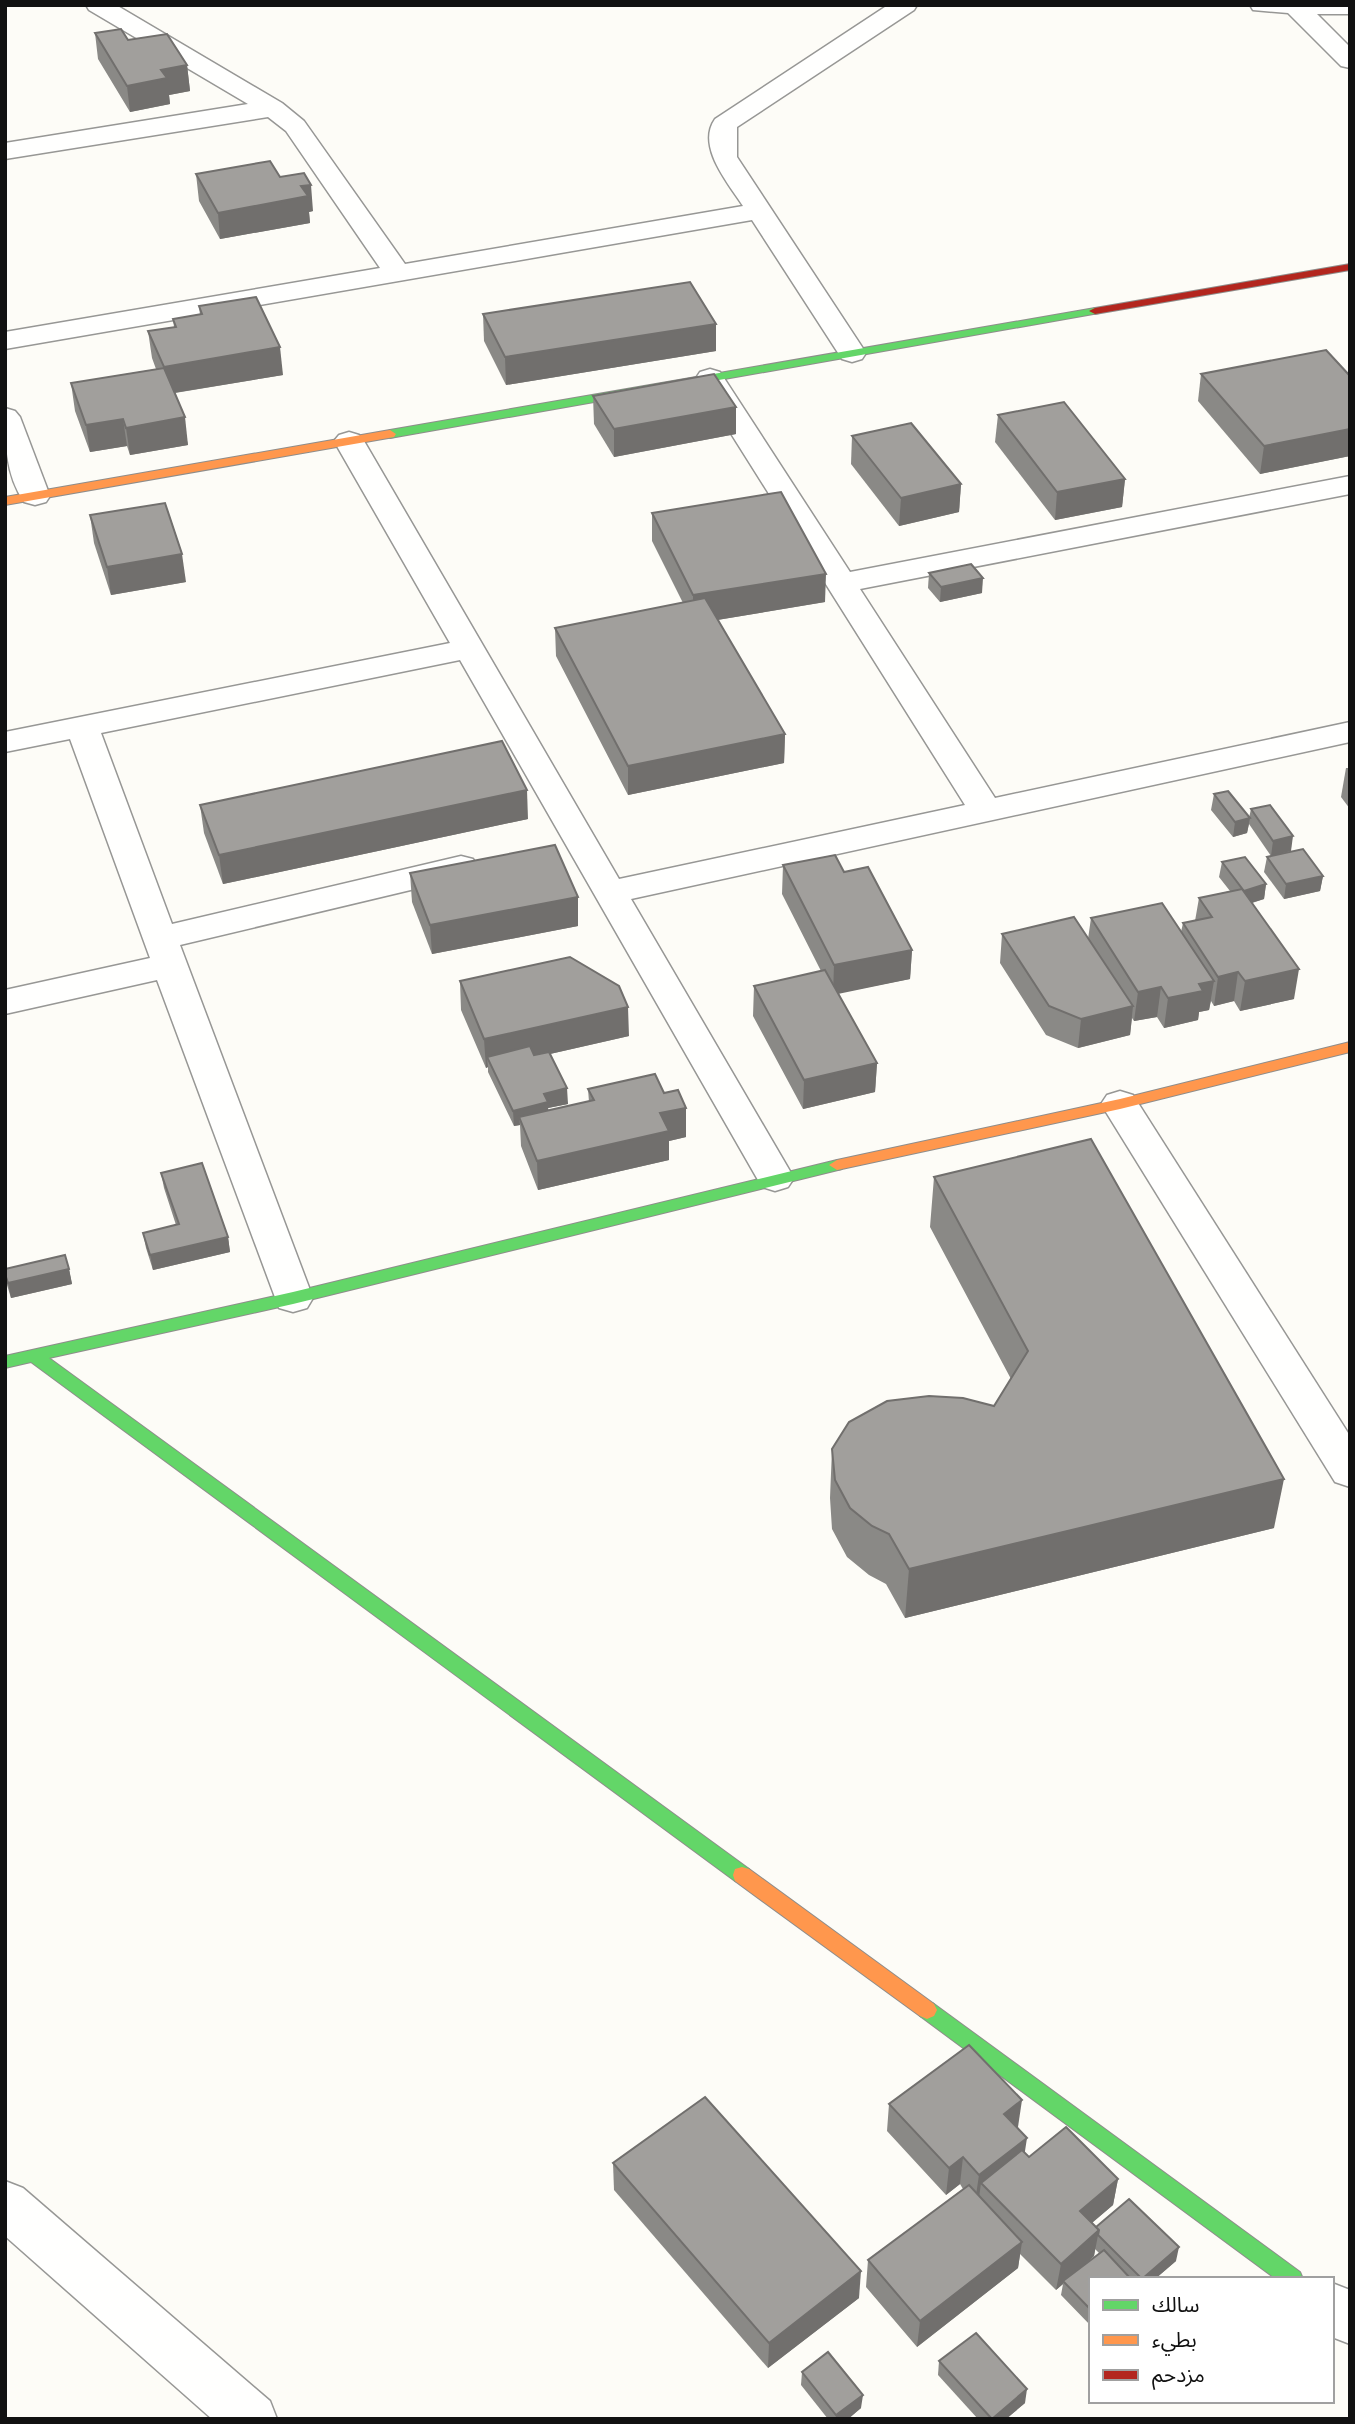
<svg xmlns="http://www.w3.org/2000/svg" width="1355" height="2424" font-family="'Noto Serif','Noto Sans Arabic',serif">
<rect width="100%" height="100%" fill="#fdfcf7"/>
<g fill="none" stroke-linecap="round" stroke-linejoin="round">
<g stroke="#979795" stroke-width="3">
<g id="street">
<path d="M86,5h30l166,98 22,18 101,143 338,-58c-15,-23 -47,-60 -28,-87l173,-114h29l-3,5 -177,117v30l129,196 -4,6 -10,3 -10,-3 -90,-139 -747,129v-17l375,-64 -94,-137 -18,-14 -263,42v-16l243,-39 -159,-94z"/>
<path d="M1250,5h100v9h-33l33,33v21l-9,-2 -53,-53 -35,-3z"/>
<path d="M710,369l10,3 4,6 126,194 500,-96v18l-490,95 135,209 355,-76v20l-719,157 163,279 -6,9 -13,4 -13,-4 -302,-527 -359,73 71,191 289,-68 12,3 5,8 -5,8 -12,3 -281,67 133,353 -6,10 -14,4 -14,-4 -122,-328 -152,34v-24l145,-32 -80,-219 -65,13v-20l445,-89 -116,-202 5,-6 10,-3 10,3 5,6 255,438 346,-74 -269,-427 4,-6z"/>
<path d="M5,408l10,3 5,6 30,79 -4,6 -11,3 -11,-3c-19,-28 -19,-61 -19,-94z"/>
<path d="M1120,1091l13,4 217,341v51l-15,-5 -234,-378 6,-9z"/>
<path d="M5,2181l18,7 247,213 7,18h-65l-207,-183z"/>
<path d="M1332,2283l18,7v54l-18,-7z"/>
</g>
</g>
<g stroke="#8e8d8b" stroke-width="2">
<g id="fast">
<path d="M1095,308l6,3 -2,2 -709,125 -6,-4 6,-4z"/>
<path d="M837,1160l8,5 -3,4 -549,135 -244,54 700,511 2,6 -2,6 -7,2 -7,-2 -704,-519 -26,6v-12l288,-64z"/>
<path d="M927,2001l7,3 366,268 3,7h-27l-356,-263 -3,-6 3,-6z"/>
</g>
</g>
<g stroke="#8e8d8b" stroke-width="2">
<g id="slow">
<path d="M390,430l6,4 -2,3 -389,68v-8z"/>
<path d="M1350,1042v10l-230,57 -283,61 -8,-5 8,-5 283,-61z"/>
<path d="M742,1867l7,2 185,135 3,6 -3,6 -7,3 -7,-3 -185,-135 -2,-6 2,-6z"/>
</g>
</g>
<g stroke="#8e8d8b" stroke-width="2">
<path id="jam" d="M1350,264v6l-255,44 -6,-3 6,-3z"/>
</g>
<use href="#street" fill="#fffffe" fill-rule="evenodd"/>
<use href="#fast" fill="#63d668" fill-rule="evenodd"/>
<use href="#slow" fill="#ff974d" fill-rule="evenodd"/>
<use href="#jam" fill="#b3261e" fill-rule="evenodd"/>
</g>
<g fill="#8a8986" fill-rule="evenodd">
<path d="M95,33l33,7 59,25 3,26 -21,4 1,9 -40,8 -32,-53z"/>
<path d="M196,174l84,3 33,34 -4,1 1,11 -90,16 -21,-38z"/>
<path d="M199,306l84,69 -108,18 13,52 -58,10 -3,-9 -37,6 -15,-41 -4,-28 85,-14 -4,-11 -4,-27 26,-4 -1,-8 27,-4z"/>
<path d="M483,314l233,37 -210,34 -22,-44z"/>
<path d="M1201,374l149,2v80l-90,18 -62,-73z"/>
<path d="M593,396l143,11v27l-122,23 -20,-33z"/>
<path d="M998,415l127,64 -3,28 -67,13 -60,-78z"/>
<path d="M852,436l109,48 -2,28 -60,14 -48,-62z"/>
<path d="M652,513l173,89 -108,18 68,114 -1,29 -156,32 -72,-139 -1,-28 128,-25 -31,-62z"/>
<path d="M90,515l96,67 -75,13 -17,-52z"/>
<path d="M929,573l53,20 -42,9 -12,-14z"/>
<path d="M1346,768h4v41l-9,-12z"/>
<path d="M1214,794l35,24 2,-9 40,42 -20,5 -22,-32 -2,9 -14,4 -22,-27z"/>
<path d="M200,805l328,14 -305,65 -19,-51z"/>
<path d="M1267,857l56,19 -3,15 -36,8 -20,-27z"/>
<path d="M1222,862l44,22 -2,15 -12,4 42,96 -54,12 -6,-10 -20,5 -3,-5 -2,9 -10,2 -1,8 -34,8 -7,-11 -23,4 -2,-3 -2,17 -52,13 -32,-13 -46,-72 2,-29 86,5 3,-21 90,14 2,-9 12,-2 4,-23 31,-7 -11,-14z"/>
<path d="M783,865l129,85 -2,29 -72,14 39,70 -2,29 -72,17 -50,-93 1,-30 67,-15 -39,-77z"/>
<path d="M410,873l168,53 -146,28 -20,-52z"/>
<path d="M460,981l169,55 -79,18 18,50 -20,4 1,3 40,-9 -1,-13 76,4 22,15v29l-17,4v19l-131,30 -17,-44 -1,-21 -6,1 -26,-54v-5l-2,1 -25,-58z"/>
<path d="M161,1173l67,64 2,15 -77,18 -7,-22 -3,-15 33,-8 -12,-37z"/>
<path d="M934,1177l340,351 -369,90 -19,-34 -17,-9 -22,-18 -15,-28 -2,-31 2,-49 162,-43 17,-27 -81,-152z"/>
<path d="M5,1269h64l3,15 -61,14 -4,-13z"/>
<path d="M889,2104l129,23 7,26 4,4 89,22 -5,26 -21,18 4,4 80,34 -21,18h-64v47l-30,-31 2,-11 -7,6 -36,-36 -2,14 -101,79 -51,-60 2,-27 95,-71 -3,-5 -14,11 -59,-64zM1095,2249l4,4 -14,12 9,-9z"/>
<path d="M613,2163l246,135 -91,70 -154,-178z"/>
<path d="M939,2361l86,42 -19,16h-28l-40,-44z"/>
<path d="M802,2372l59,36 -13,11h-20l-27,-34z"/>
</g>
<g fill="#716f6d">
<path d="M187,65l3,26 -21,4 1,9 -40,8 -3,-26 34,-16z"/>
<path d="M311,185l2,26 -4,1 1,11 -90,16 -2,-26 83,-27z"/>
<path d="M716,324v27l-210,34 -1,-28z"/>
<path d="M280,347l3,28 -116,19 -3,-27z"/>
<path d="M736,407v27l-122,23v-28z"/>
<path d="M185,417l3,28 -58,10 -4,-27z"/>
<path d="M123,419l4,27 -37,6 -4,-27z"/>
<path d="M1350,429v27l-90,18 4,-28z"/>
<path d="M1125,479l-3,28 -67,13 2,-28z"/>
<path d="M961,484l-2,28 -60,14 2,-28z"/>
<path d="M182,554l4,28 -75,13 -4,-28z"/>
<path d="M826,574l-1,28 -132,22v-29z"/>
<path d="M983,578l-1,15 -42,9 1,-15z"/>
<path d="M785,734l-1,29 -156,32v-29z"/>
<path d="M527,790l1,29 -305,65 -4,-29z"/>
<path d="M1250,818l-3,15 -14,4 2,-15z"/>
<path d="M1293,836l-2,15 -20,5 2,-15z"/>
<path d="M1323,876l-3,15 -36,8 2,-15z"/>
<path d="M1266,884l-2,15 -23,7 3,-15z"/>
<path d="M578,897v29l-146,28 -2,-29z"/>
<path d="M912,950l-2,29 -77,16 1,-30z"/>
<path d="M1299,969l-5,30 -54,12 5,-30z"/>
<path d="M1238,972l-4,29 -20,5 4,-29z"/>
<path d="M1214,981l-5,29 -10,2 -1,8 -34,8 4,-30 31,-14z"/>
<path d="M1161,987l-4,30 -23,4 4,-29z"/>
<path d="M1133,1006l-3,29 -52,13 3,-29z"/>
<path d="M628,1007l1,29 -137,31 -5,-10 1,10 -2,1 -2,-29z"/>
<path d="M877,1063l-2,29 -72,17 1,-29z"/>
<path d="M567,1088l1,16 -20,4 1,10 -30,-1 1,8 -6,1 -1,-15 31,-17z"/>
<path d="M686,1108v29l-17,4v19l-131,30 -1,-29 123,-48z"/>
<path d="M228,1237l2,15 -77,18 -3,-15z"/>
<path d="M69,1269l3,15 -61,14 -3,-15z"/>
<path d="M1284,1479l-10,49 -369,90 4,-49z"/>
<path d="M1022,2100l-4,27 -17,14 3,-27z"/>
<path d="M1027,2138l-4,26 -42,19 -2,15 -4,4 4,-27z"/>
<path d="M963,2157l-3,27 -14,11 3,-27z"/>
<path d="M1118,2179l-5,26 -38,32 5,-26z"/>
<path d="M1099,2230l-5,26 -29,27 -2,-2v3l-7,6 5,-26z"/>
<path d="M1022,2242l-4,26 -101,79 3,-26z"/>
<path d="M1179,2247l-3,14 -21,18h-13z"/>
<path d="M861,2271l-2,27 -91,70 1,-25z"/>
<path d="M1027,2389l-2,14 -19,16h-14z"/>
<path d="M863,2395l-2,13 -13,11h-12v-4z"/>
</g>
<g fill="#a19f9c" stroke="#716f6d" stroke-width="2">
<path d="M121,29l7,11 39,-6 20,31 -26,5 6,8 -40,8 -32,-53z"/>
<path d="M270,161l10,16 24,-4 7,12 -10,1 7,10 -90,17 -22,-39z"/>
<path d="M690,282l26,42 -211,33 -22,-43z"/>
<path d="M256,297l24,50 -116,20 -16,-36 28,-4 -3,-8 29,-5 -3,-8z"/>
<path d="M1326,350l24,26v53l-86,17 -63,-72z"/>
<path d="M164,368l21,49 -59,11 -3,-9 -37,6 -15,-42z"/>
<path d="M714,374l22,33 -122,22 -21,-33z"/>
<path d="M1064,402l61,77 -68,13 -59,-77z"/>
<path d="M911,423l50,61 -60,14 -49,-62z"/>
<path d="M781,492l45,82 -133,21 -41,-82z"/>
<path d="M165,503l17,51 -75,13 -17,-52z"/>
<path d="M971,564l12,14 -42,9 -12,-14z"/>
<path d="M705,598l80,136 -157,32 -73,-138z"/>
<path d="M502,741l25,49 -308,65 -19,-50z"/>
<path d="M1228,791l22,27 -15,4 -21,-28z"/>
<path d="M1270,805l23,31 -20,5 -22,-32z"/>
<path d="M555,845l23,52 -148,28 -20,-52z"/>
<path d="M1303,849l20,27 -37,8 -19,-27z"/>
<path d="M835,855l9,17 24,-5 44,83 -78,15 -51,-100z"/>
<path d="M1245,857l21,27 -22,7 -22,-29z"/>
<path d="M1242,889l57,80 -54,12 -7,-9 -20,5 -35,-54 29,-6 -13,-19z"/>
<path d="M1162,903l52,78 -15,3 4,7 -35,7 -7,-11 -23,5 -47,-74z"/>
<path d="M1074,917l59,89 -52,13 -32,-13 -47,-72z"/>
<path d="M570,957l49,29 9,21 -144,32 -24,-58z"/>
<path d="M825,970l52,93 -73,17 -50,-94z"/>
<path d="M530,1046l4,9 15,-3 18,36 -23,6 4,8 -35,9 -26,-54z"/>
<path d="M655,1074l9,19 14,-3 8,18 -26,5 9,18 -132,30 -18,-44 75,-17 -6,-11z"/>
<path d="M1091,1139l193,340 -375,90 -20,-35 -17,-8 -22,-18 -15,-28 -3,-31 17,-27 38,-21 42,-5 34,2 31,8 34,-55 -94,-174z"/>
<path d="M202,1163l26,74 -78,18 -7,-22 36,-9 -18,-51z"/>
<path d="M65,1255l4,14 -61,14 -3,-9v-5z"/>
<path d="M969,2045l53,55 -18,14 23,24 -48,37 -16,-18 -14,11 -60,-64z"/>
<path d="M705,2097l156,174 -92,72 -156,-180z"/>
<path d="M1066,2127l52,52 -38,32 19,19 -38,34 -80,-81 41,-33 7,7z"/>
<path d="M969,2185l53,57 -102,79 -52,-61z"/>
<path d="M1129,2199l50,48 -37,32 -44,-44 1,-5 -3,-3z"/>
<path d="M1104,2250l27,29h-40v31l-28,-29z"/>
<path d="M976,2333l51,56 -35,30 -53,-58z"/>
<path d="M828,2352l35,43 -27,20 -34,-43z"/>
</g>
<rect width="1355" height="2424" fill="none" stroke="#111111" stroke-width="14"/>
<rect x="1089" y="2277" width="245" height="126" fill="#ffffff" stroke="#a0a0a0" stroke-width="2"/>
<rect x="1103" y="2300" width="35" height="10" fill="#63d668" stroke="#a0a0a0" stroke-width="2"/>
<text x="1152" y="2312" font-size="21" fill="#111111">سالك</text>
<rect x="1103" y="2335" width="35" height="10" fill="#ff974d" stroke="#a0a0a0" stroke-width="2"/>
<text x="1152" y="2347" font-size="21" fill="#111111">بطيء</text>
<rect x="1103" y="2370" width="35" height="10" fill="#b3261e" stroke="#a0a0a0" stroke-width="2"/>
<text x="1152" y="2382" font-size="21" fill="#111111">مزدحم</text>
</svg>
